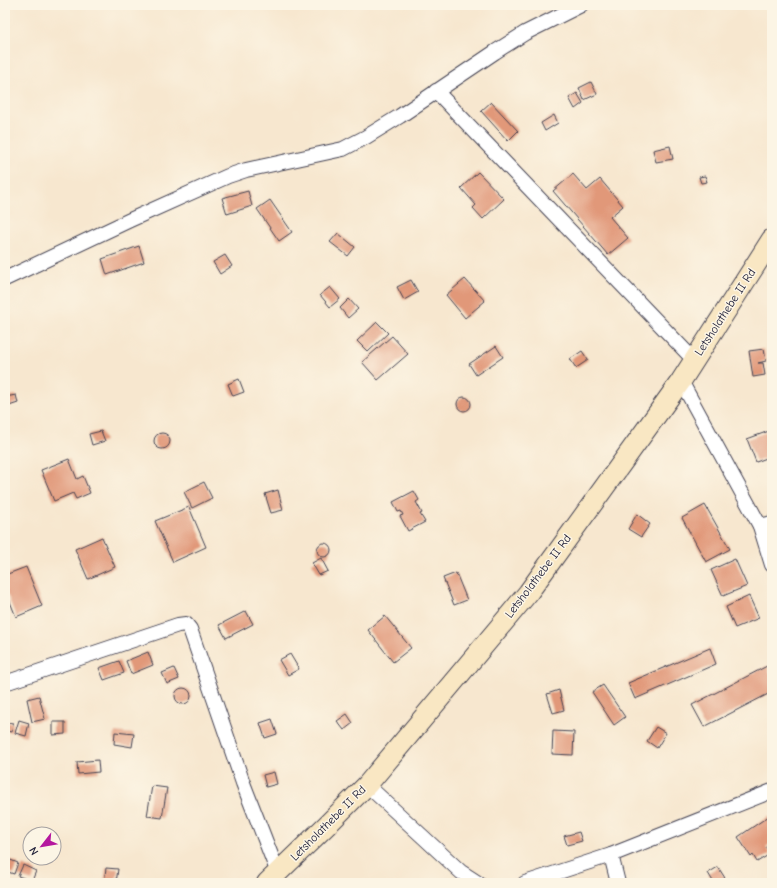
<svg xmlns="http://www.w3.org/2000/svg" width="777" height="888" font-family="'Comic Neue',sans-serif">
<rect width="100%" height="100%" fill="#fcf5e5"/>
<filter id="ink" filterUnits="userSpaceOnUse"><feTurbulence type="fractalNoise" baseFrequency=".025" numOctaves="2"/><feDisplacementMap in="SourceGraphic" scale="8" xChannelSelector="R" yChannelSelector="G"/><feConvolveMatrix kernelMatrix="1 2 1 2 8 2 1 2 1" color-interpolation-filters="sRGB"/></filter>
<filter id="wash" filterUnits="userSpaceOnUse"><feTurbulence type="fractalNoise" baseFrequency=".012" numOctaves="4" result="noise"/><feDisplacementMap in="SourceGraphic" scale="16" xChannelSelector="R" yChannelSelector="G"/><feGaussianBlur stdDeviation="0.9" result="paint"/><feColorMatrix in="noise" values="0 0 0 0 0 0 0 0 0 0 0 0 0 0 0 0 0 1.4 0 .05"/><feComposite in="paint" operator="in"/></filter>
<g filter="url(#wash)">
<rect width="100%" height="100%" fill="#f7e7cf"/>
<g id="blocks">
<g fill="#e19879">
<path d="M591,82l6,12 -13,6 -5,-12z"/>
<path d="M577,93l6,10 -8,6 -6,-11z"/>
<path d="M491,102l27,29 -10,10 -27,-30z"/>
<path d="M554,115l4,8 -13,8 -4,-8z"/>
<path d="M670,146l3,13 -17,3 -3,-12z"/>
<path d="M478,172l26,27 -21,20 -10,-11 3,-3 -15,-17z"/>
<path d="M573,174l14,16 13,-11 23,27 -13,11 18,21 -20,17 -55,-64z"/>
<path d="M705,176l2,6 -6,1 -2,-6z"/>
<path d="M248,191l4,15 -25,8 -5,-16z"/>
<path d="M270,200l22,32 -13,9 -22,-32z"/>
<path d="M338,233l17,14 -7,9 -18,-14z"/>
<path d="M139,246l5,16 -37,13 -5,-16z"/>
<path d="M225,255l7,11 -12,8 -7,-12z"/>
<path d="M465,279l20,22 -20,17 -19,-23z"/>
<path d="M411,280l7,12 -14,8 -7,-13z"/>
<path d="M330,287l10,12 -10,8 -10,-12z"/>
<path d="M349,299l9,10 -10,9 -8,-10z"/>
<path d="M377,322l11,11 -20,19 -11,-11z"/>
<path d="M392,336l16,18 -30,26 -16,-18z"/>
<path d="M496,346l7,11 -27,18 -7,-11z"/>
<path d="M764,349l2,12 -8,2h5l2,12 -12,2 -4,-26z"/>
<path d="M582,351l6,9 -12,8 -6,-9z"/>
<path d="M239,379l5,13 -11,4 -5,-12z"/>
<path d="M16,395l2,8 -12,4 2,10 -3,1v-21z"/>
<circle cx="464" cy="404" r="7"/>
<path d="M101,431l4,10 -13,4 -3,-11z"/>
<path d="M769,431l3,9v16l-16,6 -9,-23z"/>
<circle cx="162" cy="441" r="8"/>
<path d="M69,459l8,20 6,-3 7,17 -14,6 -3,-6 -19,8 -13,-31z"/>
<path d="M204,482l8,16 -20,10 -8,-16z"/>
<path d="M278,490l5,20 -12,3 -6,-19z"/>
<path d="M414,491l5,9 -3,2 6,11 -2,1 5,8 -17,9 -8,-15 3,-1 -2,-4 -3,1 -5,-10z"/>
<path d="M705,505l25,44 -24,13 -24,-44z"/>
<path d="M189,507l17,40 -33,15 -18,-41z"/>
<path d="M637,514l13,10 -9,13 -13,-8z"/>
<path d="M102,537l13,30 -27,12 -13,-30z"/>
<circle cx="324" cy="550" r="7"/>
<path d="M321,558l7,13 -9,4 -7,-12z"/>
<path d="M735,559l12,27 -24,10 -12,-26z"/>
<path d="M26,567l16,39 -26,11 -11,-28v-14z"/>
<path d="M456,573l11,27 -13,5 -11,-27z"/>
<path d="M749,596l10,22 -24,10 -9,-21z"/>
<path d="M246,611l7,13 -27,14 -7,-13z"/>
<path d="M385,616l26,32 -18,14 -25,-32z"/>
<path d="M710,648l6,16 -81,35 -7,-16z"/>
<path d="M148,652l5,13 -22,9 -5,-13z"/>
<path d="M290,654l9,15 -11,6 -9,-15z"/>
<path d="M119,661l5,12 -20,7 -5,-12z"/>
<path d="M767,666l5,11v15l-68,35 -12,-22z"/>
<path d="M174,668l5,11 -12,5 -5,-11z"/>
<path d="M603,685l22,32 -11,8 -22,-33z"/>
<circle cx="183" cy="696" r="8"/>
<path d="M559,690l5,20 -11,3 -6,-19z"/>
<path d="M39,696l6,23 -13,3 -5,-23z"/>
<path d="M347,714l6,9 -9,7 -7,-9z"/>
<path d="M272,719l5,15 -12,4 -5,-15z"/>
<path d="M19,720l10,3 -3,13 -11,-3z"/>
<path d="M5,722l8,1 -1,9 -7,-1z"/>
<path d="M53,722h12v12l-12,1z"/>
<path d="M656,727l10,6 -9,15 -10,-7z"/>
<path d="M553,731l21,1 -1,23 -21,-1z"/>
<path d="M115,732l19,2 -2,13 -18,-3z"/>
<path d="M98,760l1,12 -21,2 -1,-12z"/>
<path d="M274,772l3,12 -11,3 -3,-12z"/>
<path d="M152,786l15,2 -5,30 -15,-2z"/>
<path d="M769,816l3,4v23l-6,4 4,7 -13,8 -4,-7 -2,2 -13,-20z"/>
<path d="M579,832l3,9 -15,4 -3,-9z"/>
<path d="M8,859l10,4 -4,11 -9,-3z"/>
<path d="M23,865l13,6 -4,10 -14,-5z"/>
<path d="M718,867l7,11 -8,5h-3l-6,-10z"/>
<path d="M106,868l12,1 -2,14h-12z"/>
</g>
</g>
</g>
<g filter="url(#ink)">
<use href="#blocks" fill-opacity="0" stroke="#424051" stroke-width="1"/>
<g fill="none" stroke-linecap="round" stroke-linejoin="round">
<g stroke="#424051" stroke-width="16">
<g id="street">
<path d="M436,91l258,269"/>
<path d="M5,279l125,-59 98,-44 18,-6 97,-21 23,-12 34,-21 95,-64 30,-19 56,-28"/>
<path d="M681,381l79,145 12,39"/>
<path d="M760,526l12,-3"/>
<path d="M5,683l173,-58 8,-1 4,5 53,154 35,90"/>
<path d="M367,785l94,87 17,11"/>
<path d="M611,855l7,28"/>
<path d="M525,883l86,-28 161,-64"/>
</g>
</g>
<g stroke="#424051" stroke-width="22">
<path id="secondary" d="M267,883l60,-58 40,-40 161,-192 153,-212 91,-142"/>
</g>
<use href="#street" stroke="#fff" stroke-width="14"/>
<use href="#secondary" stroke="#f9e7c3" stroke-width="20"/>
</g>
</g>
<g text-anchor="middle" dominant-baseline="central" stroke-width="3" stroke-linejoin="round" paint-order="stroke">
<g font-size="12" fill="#22223b" stroke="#fcf5e5">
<text transform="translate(725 312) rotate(-57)">Letsholathebe II Rd</text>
<text transform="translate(538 576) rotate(-53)">Letsholathebe II Rd</text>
<text transform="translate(328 823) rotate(-45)">Letsholathebe II Rd</text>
</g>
</g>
<rect width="777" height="888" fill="none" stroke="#fcf5e5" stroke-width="20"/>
<g transform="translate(42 846) rotate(239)"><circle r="19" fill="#fcf5e5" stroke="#a5a1a1"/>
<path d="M0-3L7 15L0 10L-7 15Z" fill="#b5179e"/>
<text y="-6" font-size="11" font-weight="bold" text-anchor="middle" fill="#22223b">N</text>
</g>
</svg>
